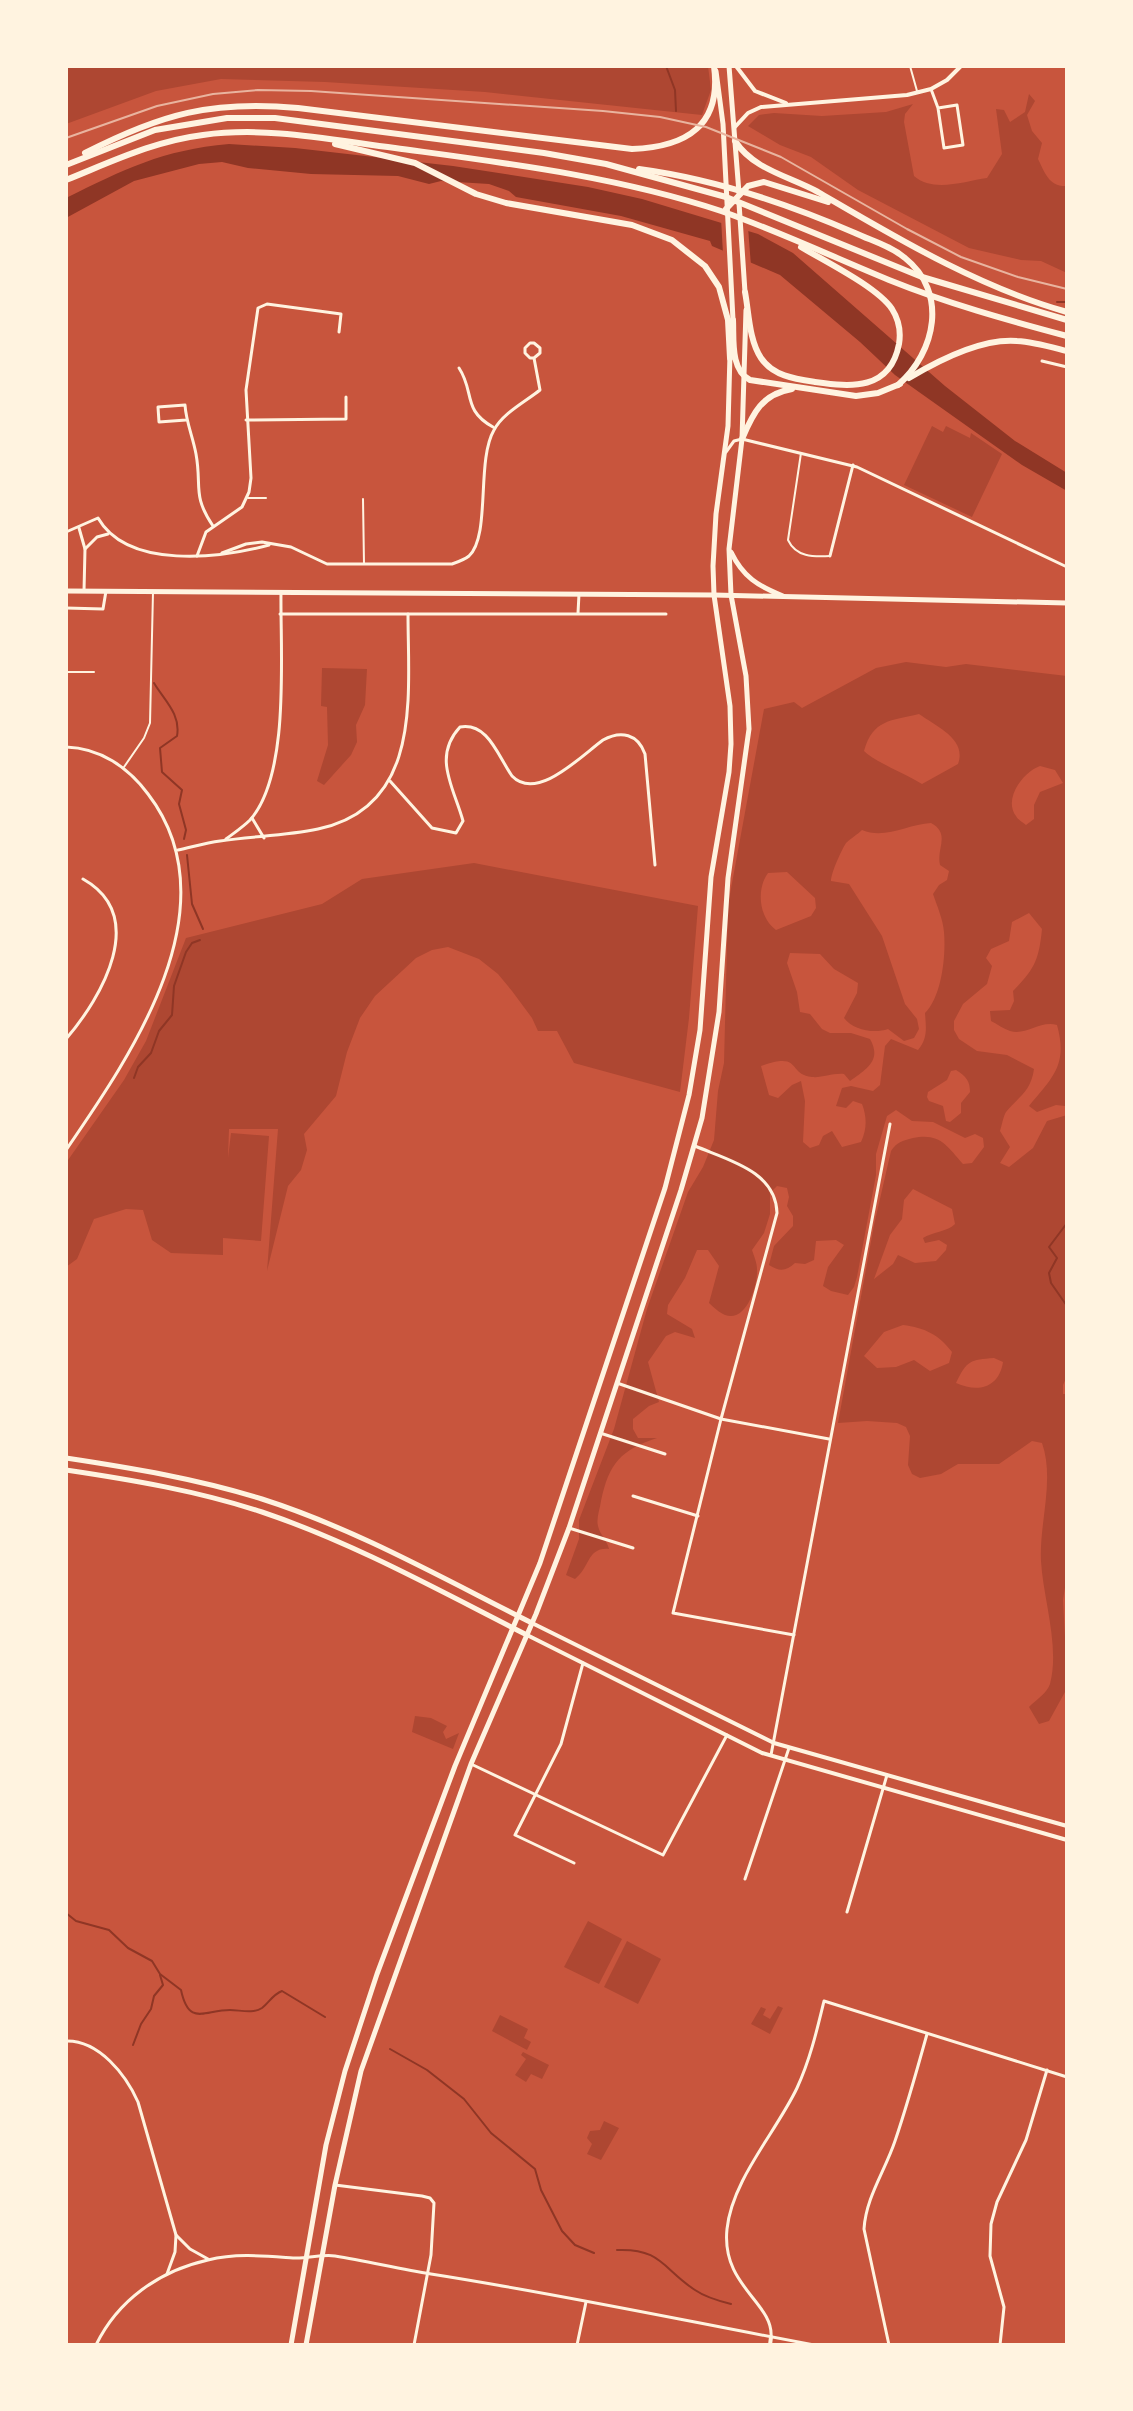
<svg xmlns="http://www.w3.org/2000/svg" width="1133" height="2411" font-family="'Noto Sans',sans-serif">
<rect width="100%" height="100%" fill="#c8553d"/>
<g fill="#ae4732" fill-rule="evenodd">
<path d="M66,66h642l3,24 -9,25 -217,-23 -160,-10 -104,-3 -65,12 -90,33z"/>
<path d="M1029,94l6,7 -8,14 5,16 10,12 -4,16c7,14 11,28 29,27v87l-26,-12 -20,-1 -52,-12 -111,-58 -47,-33 -31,-12 -32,-19 11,-11 15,-2 48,3 64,-4 27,-8 -8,10 -1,8 10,54c19,17 51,5 73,2l15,-24 -6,-45 8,1 6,12 15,-10z"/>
<path d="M932,426l11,6 3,-6 24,12 1,-5 31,21 -30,63 -68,-32z"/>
<path d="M906,662l40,5 20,-3 101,12v700l-4,9v9h4v181l-4,25 4,75 -2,17 -16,29 -10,3 -10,-17c7,-7 18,-14 21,-23 10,-37 -7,-86 -9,-123 -2,-38 14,-81 1,-118l-10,-2 -33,23h-41l-17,10 -21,4 -8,-4 -4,-9 2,-29 -4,-9 -9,-4 -30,-2 -29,2 36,-198 17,-74c6,-9 11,-10 22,-13 27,-5 33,7 50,26l9,-1 12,-16 -1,-9 -8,-4 -10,4 -32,-16 -21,-1 -16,-11 -9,6 -11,38v21l-19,102 -3,10 -6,8 -17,-4 -8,-5 5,-19 16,-22 -8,-5 -20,1 -2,19 -9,4 -10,-1c-9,8 -15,9 -26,2l5,-19 19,-20v-10l-6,-10 2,-9 -2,-9 -10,-2 -7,7v21l-6,19 -12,17c2,6 5,13 5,19 1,15 -10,54 -32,46 -5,-2 -12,-8 -16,-12l10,-37 -11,-16h-11l-12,28 -17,27 -1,9 25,15 3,9 -20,-6 -9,4 -18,26 11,40 -10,4 -16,13v10l5,9h19c-36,12 -48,25 -56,63 -1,8 -5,17 -3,25 2,9 9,14 11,23 -22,-2 -19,19 -34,30l-9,-4 13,-36v-19l35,-91 33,-120 41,-117 15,-25 11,-27 4,-49 6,-28 4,-158 36,-196 30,-7 8,6 74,-40zM919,714c18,13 48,25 39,50l-36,20c-16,-10 -47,-22 -58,-33 9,-32 27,-30 55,-37zM1040,766l15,4 8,13 -23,9 -6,13v14l-8,6c-3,-3 -8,-5 -10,-9 -13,-17 7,-44 24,-50zM931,823c20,11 5,25 9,42l9,6 -2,9 -8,5 -6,9c4,12 10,25 11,38 2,23 -2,64 -19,81 1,15 3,25 -7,37l-27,-11 -6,7 -5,39 -7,6 -22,-5 -9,2 -6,18 10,2 7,-7 9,3c5,13 5,25 -1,38l-19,5 -10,-16 -9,5 -4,9 -9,3 -7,-6 2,-41 -4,-20 -9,4 -14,13 -9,-3 -8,-29c42,-15 26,9 51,11 10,1 20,-4 32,-3l6,7c17,-12 32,-21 20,-42l-19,-6h-21l-8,-4 -12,-15 -10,-2 -3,-20 -10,-29 3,-10 30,1 14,15 24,14 -1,10 -13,25c9,12 30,16 44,11l16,12 10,-3 5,-9 -2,-10 -12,-15 -23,-68 -33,-52 -18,-3c0,-8 10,-30 15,-38 4,-4 12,-9 16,-13 23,10 46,-6 69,-7zM787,872l28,26 1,10 -5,8 -35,14c-17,-12 -20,-41 -8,-57zM1029,913l13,16c-3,30 -7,40 -29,62l1,10 -4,9 -20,1 1,10c6,3 13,8 19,10 16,5 30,-11 47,-6 11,40 -4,52 -28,81l8,6 19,-7 9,1 2,9 -20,6 -14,27 -24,19 -9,-4 10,-16 -10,-16c2,-6 3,-14 6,-19 12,-15 25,-20 28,-43l-27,-14 -30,-4 -18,-12 -5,-9v-9l9,-17 24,-20 5,-18 -6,-8 5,-9 18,-8 3,-19zM956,1070c10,6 14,11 14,22l-9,11v10l-11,9 -4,-1 -3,-15 -14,-5 -2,-4 1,-5 19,-12 4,-9zM913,1189l39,20 3,15c-8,8 -23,8 -32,14l2,5 14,-3 8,5 -1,5 -10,11 -21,2 -17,-8 -5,9 -19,15 16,-44 12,-16 2,-19zM903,1325c22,3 35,9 49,27l-3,11 -19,8 -16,-11 -18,7 -19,1 -13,-12 20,-24zM994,1358l9,4c-4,26 -25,31 -47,21 11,-23 14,-23 38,-25z"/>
<path d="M322,668l45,1 -2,36 -9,20 1,17 -6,13 -27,30 -7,-4 11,-36 -1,-38 -6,-1z"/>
<path d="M474,863l224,43 -9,112 -9,74 -106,-29 -17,-32h-19l-6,-13 -20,-27 -14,-17 -19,-15 -31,-12 -16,3 -16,8 -41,38 -15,22 -13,34 -11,44 -32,38 3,16 -6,20 -13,16 -21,85 11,-142h-49l-1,29 3,-25 38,3 -8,105 -38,-3v17l-52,-2 -19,-13 -9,-30 -17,-1 -32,10 -17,40 -11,8v-104l58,-83 22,-39 40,-103 136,-34 40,-25z"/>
<path d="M415,1716l16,2 16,8 -4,6 3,7 13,-6 -6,16 -41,-17z"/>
<path d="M588,1921l34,18 -23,45 -35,-17z"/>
<path d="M627,1941l34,18 -23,45 -34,-17z"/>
<path d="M778,2006l5,2 -13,26 -19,-10 10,-17 5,2 -3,6 7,4z"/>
<path d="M500,2015l28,14 -4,9 7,4 -4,8 -35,-19z"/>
<path d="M523,2052l26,13 -7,14 -11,-5 -5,8 -11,-7 11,-16 -5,-4z"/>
<path d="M604,2121l15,7 -18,32 -14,-6 5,-10 -5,-6 3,-7 10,-1z"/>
</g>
<path fill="#8f3625" d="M229,144l66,4 158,18 135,21 54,12 116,35 35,19 152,133 70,55 52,32v18l-45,-26 -127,-90 -35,-33 -80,-67 -68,-29 -2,-5 -89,-25 -105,-19 -7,-6 -20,-7 -48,-3 -12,3 -31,-8 -87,-2 -63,-6 -26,-6 -23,2 -65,17 -68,37v-20c59,-29 96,-48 163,-54z"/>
<path fill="#c8553d" d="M721,218l27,9 3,39 -28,-12z"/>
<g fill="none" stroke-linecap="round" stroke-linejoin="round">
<g stroke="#8f3625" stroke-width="2">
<path d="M666,66l9,24 1,21"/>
<path d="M1057,302h10"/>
<path d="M154,683c10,17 27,31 23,53l-17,12 2,24 20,18 -3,14 7,26 -2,9"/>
<path d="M187,855l5,49 11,25"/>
<path d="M134,1078l4,-11 13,-14 8,-22 13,-16 2,-29 12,-34 6,-9 8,-3"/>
<path d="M1067,1223l-18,24 8,11 -8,15 2,10 16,23"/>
<path d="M66,1913l10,8 33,9 19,18 24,13 8,13 21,16c8,37 23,20 49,20 10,0 23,4 32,-2 8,-6 10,-13 20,-17l43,26"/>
<path d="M133,2045l8,-21 10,-15 3,-13 9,-11 -3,-10"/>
<path d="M390,2049l37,21 37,29 27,34 44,36 6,21 21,41 13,14 19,8"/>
<path d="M617,2250c44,-2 46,19 78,40 10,7 24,11 36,14"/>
</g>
<g stroke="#fff3e0" stroke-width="2">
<path d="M910,66l7,25"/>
<path d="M801,453l-13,87c8,17 25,17 42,16"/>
<path d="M248,498h18"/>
<path d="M363,499l1,65"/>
<path d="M66,672h28"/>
<path d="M124,767l20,-29 6,-15 3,-131"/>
</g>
<g stroke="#fff3e0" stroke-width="3">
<path d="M931,89l7,19 6,40 19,-3 -6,-40 -19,3"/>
<path d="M1042,361l25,6"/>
<path d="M459,368c16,24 3,42 34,59"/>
<path d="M186,420l-27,2 -1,-15 27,-2c1,17 8,32 11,49 6,33 -4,41 17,72"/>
<path d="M246,420l100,-1v-22"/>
<path d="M726,452l8,-11 8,-2 115,28 210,100"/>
<path d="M79,528l6,21 -1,42"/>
<path d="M66,532l32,-14c30,52 122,40 171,27"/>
<path d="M85,549l12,-12 11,-3"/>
<path d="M222,553l24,-9 16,-2 29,5 36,17h125c6,-2 12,-4 17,-8 22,-21 7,-95 25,-126 9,-17 31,-28 46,-40l-6,-32 6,-5v-5l-6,-5h-4l-5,5v5l5,5h4"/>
<path d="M197,556l9,-24 36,-25 7,-15 2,-14 -5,-88 12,-82 9,-4 74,10 -2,18"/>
<path d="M830,556l23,-91"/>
<path d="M66,608l37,1 3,-18"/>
<path d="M578,613l1,-19"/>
<path d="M280,614h386"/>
<path d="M66,747c34,1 62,20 82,47 86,112 -16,260 -82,356"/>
<path d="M390,781l42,47 24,5 7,-12c-9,-33 -31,-64 -3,-94 28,-5 38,29 52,49 25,26 69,-20 91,-36 18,-10 35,-6 42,14l10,111"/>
<path d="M252,818l12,20"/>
<path d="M226,839c8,-6 17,-12 24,-19 41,-46 30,-169 31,-228"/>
<path d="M178,850c14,-3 28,-7 42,-9 32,-5 65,-5 98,-12 105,-22 90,-134 90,-215"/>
<path d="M66,1039c36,-42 83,-123 17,-160"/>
<path d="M695,1146c33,14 81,25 82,67l-56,206 -48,194 121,22"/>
<path d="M617,1383l104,36 108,20"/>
<path d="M600,1433l65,21"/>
<path d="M633,1496l65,20"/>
<path d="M569,1528l64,20"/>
<path d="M771,1755l119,-631"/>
<path d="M471,1764l192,91 64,-120"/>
<path d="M574,1863l-59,-28 46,-91 22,-81"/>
<path d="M745,1879l44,-131"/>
<path d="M847,1912l40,-137"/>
<path d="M66,2041c33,-1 60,34 72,61l38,133 -1,17 -8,22"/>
<path d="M335,2185l87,11 8,2 4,5 -3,52 -17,90"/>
<path d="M176,2235l14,14 18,10"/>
<path d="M771,2337c3,-34 -50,-51 -44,-108 5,-49 49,-97 70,-141 13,-28 20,-58 27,-87l243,76"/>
<path d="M96,2345c22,-45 63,-74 112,-85 28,-7 57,-4 85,-2 14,1 28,-4 42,-2 32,5 64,13 96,18 128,20 255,47 383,71"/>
<path d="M577,2345l9,-43"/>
<path d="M889,2345l-25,-116c2,-32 21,-58 31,-88 12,-35 22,-71 32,-107"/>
<path d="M1000,2345l4,-38 -14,-51 1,-32 6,-22 29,-62 21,-70"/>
</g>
<g stroke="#fff3e0" stroke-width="4">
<path d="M736,66l19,25 31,12"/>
<path d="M734,128l14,-15 13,-6 146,-12 24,-6 16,-9 14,-14"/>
<path d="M532,1623l242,120 293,83"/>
<path d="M527,1635l235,118 305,87"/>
<path d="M770,2345l1,-8"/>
</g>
<path stroke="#fff3e0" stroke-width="5" d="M66,591l648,4 353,8"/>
<g stroke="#fff3e0" stroke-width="5">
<path d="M729,66l10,127"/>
<path d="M716,71l7,53 10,196"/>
<path d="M739,203l6,89"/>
<path d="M731,552c12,25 27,34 52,44"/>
<path d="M66,1458c66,10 132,21 196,41 94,30 182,80 270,124"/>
<path d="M66,1470c67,10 132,21 196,42 92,31 178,79 265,123"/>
<path d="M291,2345l35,-200 19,-74 32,-97 78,-208 85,-203 125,-375 24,-93 11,-65 11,-153 18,-105 2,-28 -1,-38 -16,-111 -1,-29 3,-52 12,-88 2,-72"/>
<path d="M306,2345l29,-160 26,-114 110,-307 65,-150 33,-86 112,-338 21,-72 17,-106 9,-134 21,-149 -3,-53 -15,-81 -2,-46 13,-110 4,-129"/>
</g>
<g stroke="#fff3e0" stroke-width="6">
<path d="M735,141c19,29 54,35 83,51 79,46 160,95 249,120"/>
<path d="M335,144l80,19 61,31 30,9 126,22 40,15 33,26 14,21 9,33 2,38"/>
<path d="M85,153c76,-39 127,-53 213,-45l334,41c55,-2 90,-24 82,-83"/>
<path d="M66,165l89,-35 72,-12h48l269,35 62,11 120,33 196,80 145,43"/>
<path d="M639,169c75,10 147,34 216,64 17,8 36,13 50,25 43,34 31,94 -7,127"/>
<path d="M66,180c45,-18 88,-39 137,-45 64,-9 129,5 192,13 110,15 220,28 326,63 57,20 112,46 168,69 57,23 118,40 178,56"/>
<path d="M726,209l22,-23 16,-4 64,20"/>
<path d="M745,292c4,21 4,48 16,66 12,18 34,21 54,24 36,5 75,9 84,-38 2,-12 0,-24 -7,-35 -15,-22 -66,-47 -91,-62"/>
<path d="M733,320c1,19 -3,50 17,60l106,16 22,-3 22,-9"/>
<path d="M909,378c30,-18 72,-40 108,-37 17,1 34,6 50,10"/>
<path d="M742,439c11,-26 20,-45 50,-50"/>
</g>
<path stroke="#e9b49f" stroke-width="2" d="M66,138l91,-32 56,-12 45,-4 53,1 292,20 57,6 46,10 75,30 126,72 54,28 57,20 49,12"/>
</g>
<rect width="1133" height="2411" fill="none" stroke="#fff3e0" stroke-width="136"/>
</svg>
